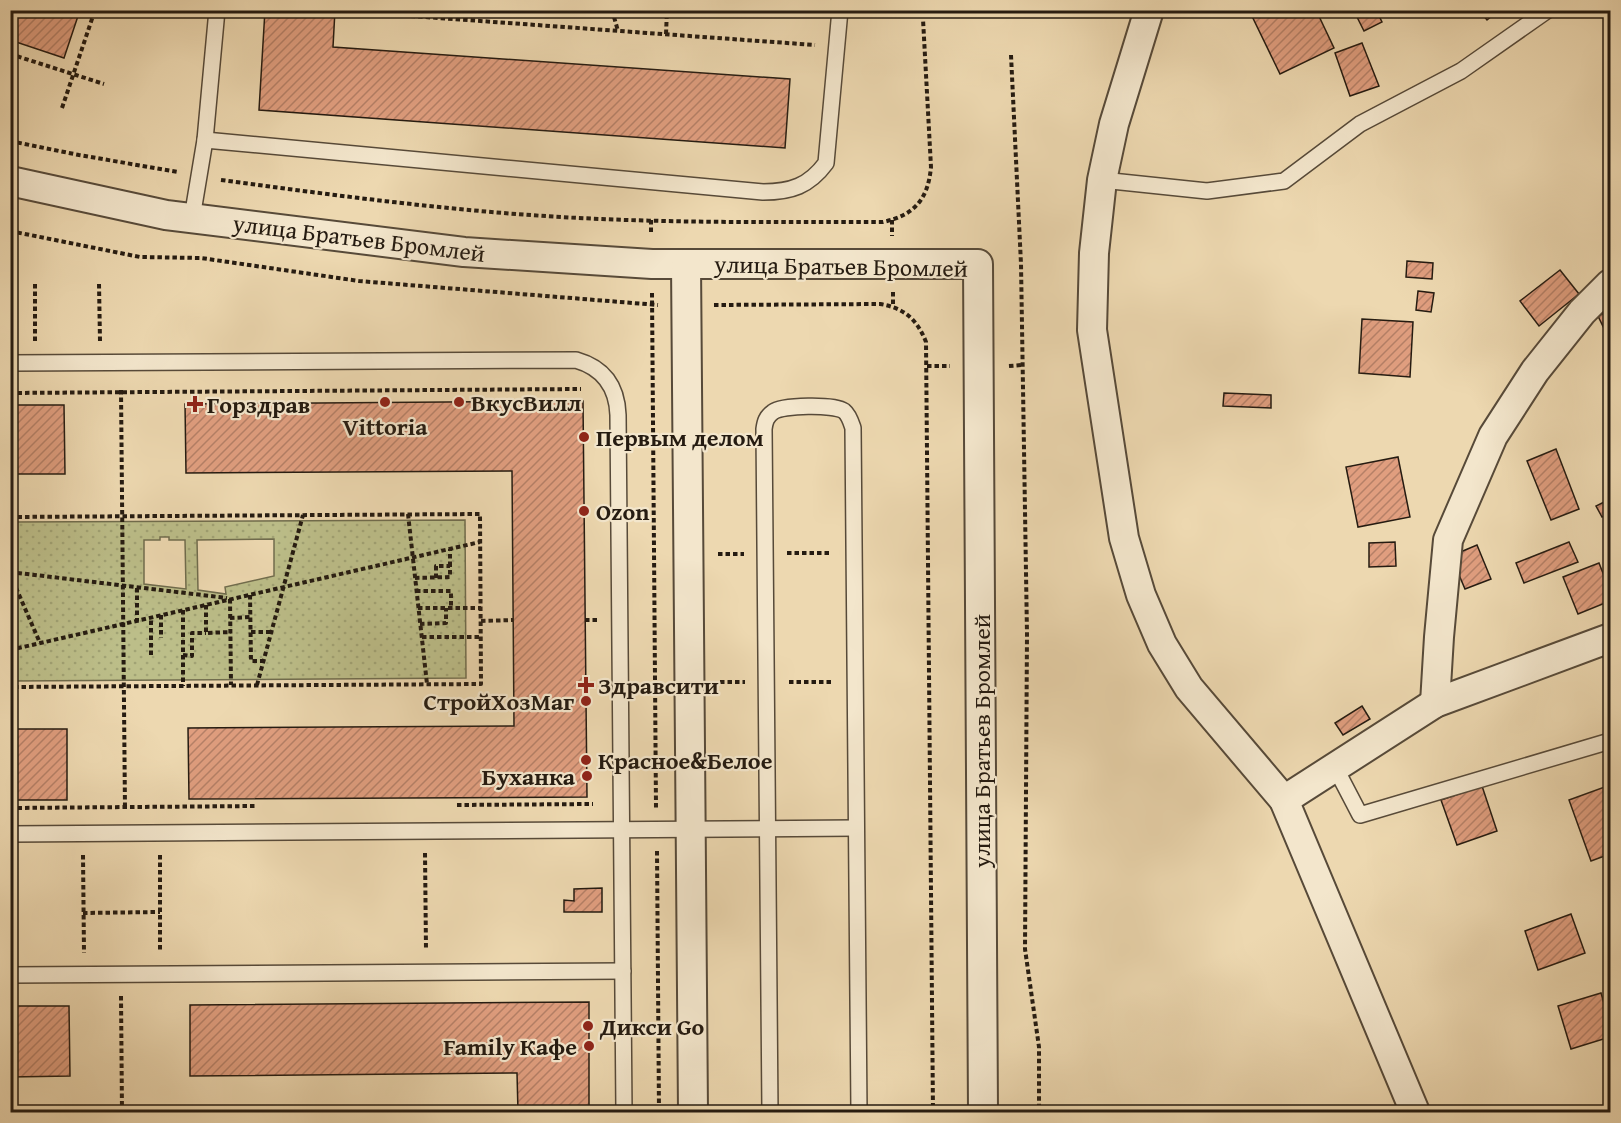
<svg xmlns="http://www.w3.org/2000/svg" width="1621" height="1123" font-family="'Gentium Book Plus',serif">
<defs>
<pattern id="green-dots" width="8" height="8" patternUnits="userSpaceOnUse" patternTransform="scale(1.5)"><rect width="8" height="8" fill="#bcbe89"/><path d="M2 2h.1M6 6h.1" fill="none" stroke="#a1a375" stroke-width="1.8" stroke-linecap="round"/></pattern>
<pattern id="building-hatch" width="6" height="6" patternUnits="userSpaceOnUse" patternTransform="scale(1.5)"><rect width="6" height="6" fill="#e09e7f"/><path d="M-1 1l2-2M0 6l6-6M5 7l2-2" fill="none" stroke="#b58067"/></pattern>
</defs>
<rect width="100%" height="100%" fill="#edd8b0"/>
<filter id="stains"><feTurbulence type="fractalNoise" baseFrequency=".00333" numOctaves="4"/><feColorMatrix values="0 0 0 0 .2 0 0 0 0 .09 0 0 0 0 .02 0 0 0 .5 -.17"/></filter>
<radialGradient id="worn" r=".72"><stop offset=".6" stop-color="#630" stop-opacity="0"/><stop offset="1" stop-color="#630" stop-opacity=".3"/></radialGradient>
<path fill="url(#green-dots)" stroke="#706c4d" stroke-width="1.5" fill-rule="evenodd" d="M465,520l1,158 -455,3v-159zM160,537h9v3h16l1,49 -42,-5v-44h16zM274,539v37l-49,11 1,7 -28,-4 -1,-50z"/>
<g fill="url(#building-hatch)" stroke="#251b11" stroke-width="1.5">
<path d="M10,10h70l-16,48 -54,-18z"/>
<path d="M265,10h70l-2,37 457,32 -5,69 -526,-38z"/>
<path d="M1249,10h67l18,38 -54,26z"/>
<path d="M1364,10h12l6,12 -18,9 -8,-16z"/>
<path d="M1479,10h20l-12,10z"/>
<path d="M1362,43l17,43 -29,10 -15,-43z"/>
<path d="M1407,261l26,2 -1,16 -26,-2z"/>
<path d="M1560,270l19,24 -40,32 -19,-25z"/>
<path d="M1418,291l16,2 -3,19 -15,-2z"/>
<path d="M1610,310v31l-12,-25z"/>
<path d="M1362,319l51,3 -3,55 -51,-4z"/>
<path d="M1224,393l47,2v13l-48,-2z"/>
<path d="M583,401l4,396 -398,2 -1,-71 326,-2 -2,-255 -326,2 -1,-69z"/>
<path d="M10,405h54l1,69h-55z"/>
<path d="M1556,449l23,60 -28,11 -24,-59z"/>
<path d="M1398,457l12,60 -52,10 -12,-60z"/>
<path d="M1610,499v14l-8,4 -6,-11z"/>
<path d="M1395,542l1,24 -27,1v-24z"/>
<path d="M1569,542l9,20 -54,21 -8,-20z"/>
<path d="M1477,545l14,34 -26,10 -14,-33z"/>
<path d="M1599,563l11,28v10l-32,13 -15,-37z"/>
<path d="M1362,706l8,13 -27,16 -8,-12z"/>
<rect x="10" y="729" width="57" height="71"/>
<path d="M1610,785v69l-19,7 -22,-61z"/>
<path d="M1482,786l15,45 -40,14 -16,-45z"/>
<path d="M602,888v24h-38v-12l10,1v-12z"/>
<path d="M1571,914l14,39 -47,17 -13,-39z"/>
<path d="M1601,993l9,31v13l-39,12 -13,-43z"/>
<path d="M589,1002v110h-71l-1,-39 -327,3v-71z"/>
<path d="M10,1006h59l1,70 -60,1z"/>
</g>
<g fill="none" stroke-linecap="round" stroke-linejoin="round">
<g stroke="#574a39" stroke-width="18">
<g id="service">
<path d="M205,140l558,52c28,0 46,-6 63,-29l14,-153"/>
<path d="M1102,180l105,11 77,-10 76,-57 101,-53 87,-61"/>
<path d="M192,218l13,-78 12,-130"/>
<path d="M10,363l566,-3c28,8 41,27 42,55l6,697"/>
<path d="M1335,767l25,48 250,-74"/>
<path d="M10,834l846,-6"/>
<path d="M10,975l613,-4"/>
<path d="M770,1112l-6,-683c1,-7 2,-12 9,-17 9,-7 61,-8 71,-1 5,4 7,11 9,17l6,684"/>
</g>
</g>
<g stroke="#574a39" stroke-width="32">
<g id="minor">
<path d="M1149,10l-35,114 -12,56 -8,73 -2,77 32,208 17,57 21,49 27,44 95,112 131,312"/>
<path d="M10,181l156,34 298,37 188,12h326l5,848"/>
<path d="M686,264l7,848"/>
<path d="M1435,703l4,-66 9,-97 45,-104 42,-65 47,-59 28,-28"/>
<path d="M1284,800l151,-97 175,-65"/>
</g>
</g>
<g stroke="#251b11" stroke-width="4" stroke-dasharray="4.5 3" stroke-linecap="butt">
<path d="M370,10l-1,3 446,32"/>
<path d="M612,10l6,21"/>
<path d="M666,34l1,-24"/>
<path d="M10,54l94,30"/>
<path d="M1011,55l10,209 6,370 -2,315 14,98v65"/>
<path d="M62,108l33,-98"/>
<path d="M10,141l69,14 99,17"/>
<path d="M221,180c126,17 253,34 380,39 94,4 188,3 282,3 32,-7 45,-23 48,-55l-8,-148"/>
<path d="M651,220v15"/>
<path d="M892,220v16"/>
<path d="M10,231l130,26 61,1 158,23 299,24"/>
<path d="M35,284v57"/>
<path d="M99,284l1,57"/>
<path d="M893,292v14"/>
<path d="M652,293l4,515"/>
<path d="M714,305l166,-1c24,4 37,15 46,38l7,770"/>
<path d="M927,366h23"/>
<path d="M1009,366l13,-1"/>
<path d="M121,390l4,419"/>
<path d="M10,393l571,-4"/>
<path d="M408,514l19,170"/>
<path d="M10,517l470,-3 1,170 -471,3"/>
<path d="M787,553h44"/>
<path d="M718,554h26"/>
<path d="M450,566v-17"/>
<path d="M10,572l217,26"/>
<path d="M10,574l30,69"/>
<path d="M415,578l35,-1v-11h-14v12"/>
<path d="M137,588v33"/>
<path d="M416,591h35v17"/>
<path d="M250,595l1,66h12"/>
<path d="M230,599l1,86"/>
<path d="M206,605v28l25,-1"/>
<path d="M418,608h63"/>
<path d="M183,610v76"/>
<path d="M161,615v23"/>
<path d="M230,618l21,-1"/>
<path d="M585,620h12"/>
<path d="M481,621l32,-1"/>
<path d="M420,624l26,-1v-15"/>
<path d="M251,632h20"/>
<path d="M422,637h59"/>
<path d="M10,650l470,-108"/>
<path d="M151,655v-38"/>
<path d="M183,655l9,1v-23h14"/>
<path d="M720,682h25"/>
<path d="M789,682h43"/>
<path d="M257,685l46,-170"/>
<path d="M457,805l136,-1"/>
<path d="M10,808l247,-2"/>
<path d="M657,851l2,261"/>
<path d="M425,853l1,97"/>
<path d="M83,855l1,98"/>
<path d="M160,855v97"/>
<path d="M83,913l77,-1"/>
<path d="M121,996l1,116"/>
</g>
<use href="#service" stroke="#f3e6cc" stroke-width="15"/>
<use href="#minor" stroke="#f3e6cc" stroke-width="28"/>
</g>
<g fill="#8f2418" stroke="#f3e6cc" stroke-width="2">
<circle cx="385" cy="402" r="6"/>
<circle cx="459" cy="402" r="6"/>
<path d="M192 395h6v6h6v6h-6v6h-6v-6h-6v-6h6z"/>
<circle cx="584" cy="437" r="6"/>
<circle cx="584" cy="511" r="6"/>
<path d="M583 676h6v6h6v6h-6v6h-6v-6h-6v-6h6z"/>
<circle cx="586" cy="701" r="6"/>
<circle cx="586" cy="760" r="6"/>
<circle cx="587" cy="776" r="6"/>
<circle cx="588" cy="1026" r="6"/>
<circle cx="589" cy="1046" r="6"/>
</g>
<g text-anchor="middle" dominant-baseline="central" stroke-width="4.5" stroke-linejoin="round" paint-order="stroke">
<g font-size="24" fill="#251b11" stroke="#f3e6cc">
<text transform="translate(359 238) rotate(7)">улица Братьев Бромлей</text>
<text transform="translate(841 266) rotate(1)">улица Братьев Бромлей</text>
<text transform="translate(981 741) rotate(-90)">улица Братьев Бромлей</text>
</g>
<g font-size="24" font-weight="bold" fill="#251b11" stroke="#f3e6cc" text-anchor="start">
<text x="471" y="402">ВкусВилл</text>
<text x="207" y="404">Горздрав</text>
<text x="385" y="426" text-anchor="middle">Vittoria</text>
<text x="596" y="437">Первым делом</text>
<text x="596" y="511">Ozon</text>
<text x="598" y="685">Здравсити</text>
<text x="574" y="701" text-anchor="end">СтройХозМаг</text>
<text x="598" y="760">Красное&amp;Белое</text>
<text x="575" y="776" text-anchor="end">Буханка</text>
<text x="600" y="1026">Дикси Go</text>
<text x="577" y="1046" text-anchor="end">Family Кафе</text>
</g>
</g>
<rect width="1621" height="1123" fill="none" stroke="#edd8b0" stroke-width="36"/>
<rect x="12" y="12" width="1597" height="1099" fill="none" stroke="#251b11" stroke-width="3"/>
<rect x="18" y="18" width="1585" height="1087" fill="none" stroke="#251b11" stroke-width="1.5"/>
<rect width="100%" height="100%" filter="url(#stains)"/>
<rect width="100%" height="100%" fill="url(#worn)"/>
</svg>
